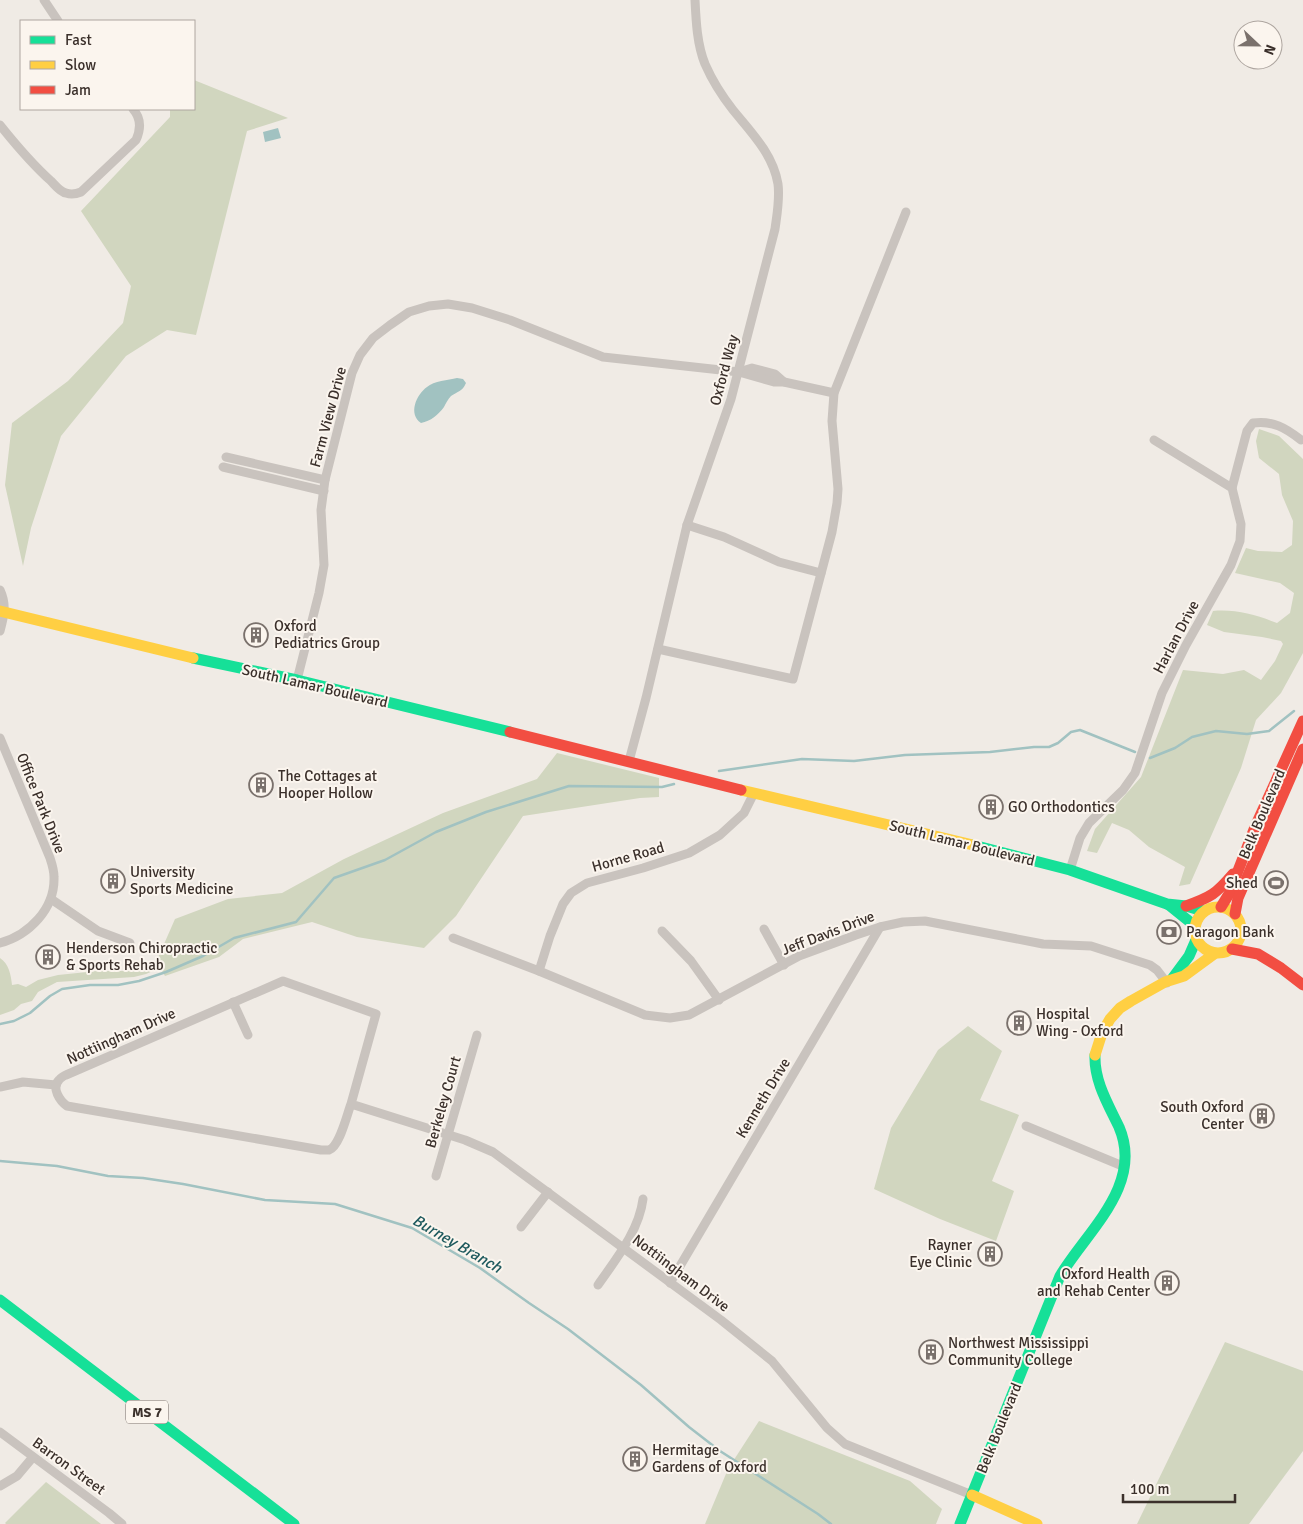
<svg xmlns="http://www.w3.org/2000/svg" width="1303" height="1524" font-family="Signika,sans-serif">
<rect width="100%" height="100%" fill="#f0ebe5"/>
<g fill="#d1d6bf">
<path d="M194,80l94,38 -41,13 -51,204 -29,-5 -41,26 -65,80 -30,92 -8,38 -18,-81 7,-62 56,-42 55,-58 8,-37 -50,-75 89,-94v-8h24z"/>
<path d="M1259,429l20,7 24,23v194l-22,40 -25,27 -15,48 -51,116 -11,2 6,-19 -36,-20 -20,-17 -17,-7 -15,30 -10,-2 8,-22 46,-52 42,-107 40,4 21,-4 17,10 14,-19 8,-17 -2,-3 -19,-4 -38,-5 -17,-7 6,-14c23,-2 43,4 64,12l13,-10 4,-20 -14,-10 -45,-10 11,-25 12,3 24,1 10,-7 1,-24 -11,-26 -3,-21 -20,-16 -3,-17z"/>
<path d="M557,753l102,25v19l-19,1 -117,18 -67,100 -32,32 -67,-11 -45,-15 -69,17 -24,18 -54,19 -5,-8 -14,6 -12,3 -77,5 -19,10 -6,9 -11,3 -7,6 -14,5v-57c9,6 11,17 12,27l6,-1 8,3 12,-7 20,-5 39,-4h30l13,-3 17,-8 18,-41 53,-20 54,-6 62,-34 99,-46 94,-34z"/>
<path d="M968,1026l34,25 -22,49 39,15 -27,66 22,10 -18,50 -56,-22 -66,-30 17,-61 47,-78z"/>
<path d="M1225,1342l78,29v80l-54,73h-112z"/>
<path d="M759,1421l151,60 32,28 -6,15h-231l23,-55z"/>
<path d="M46,1482l55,42h-95l-1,-1z"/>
</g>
<g fill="#a1c2c1">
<path d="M278,128l3,10 -16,4 -2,-10z"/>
<path d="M457,378l6,1 3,4c-4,9 -8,8 -15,13 -3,3 -5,7 -7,11 -6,8 -13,14 -23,16 -13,-9 -5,-28 6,-36 7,-6 21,-7 30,-9z"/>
</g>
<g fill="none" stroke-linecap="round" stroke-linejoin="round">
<g stroke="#a1c2c1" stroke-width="2.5">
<path d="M1150,758l25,-10 17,-11 24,-6 31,3 22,-3 25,-20"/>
<path d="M719,771l83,-12 52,2 51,-6 85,-3 44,-5h15l9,-4 13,-11 9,-2 55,22"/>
<path d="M0,1024l14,-3 16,-8 20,-17 12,-7 28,-4h28l21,-4 27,-9 37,-16 31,-18 62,-16 38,-44 51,-18 51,-28 50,-20 83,-26 93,1 12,-3"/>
<path d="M0,1161l57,5 51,10 35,2 40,6 82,16 70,4 77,24 68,40 49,35 39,26 73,56 48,42 31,24 98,63 13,10"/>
</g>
<g stroke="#c9c3be" stroke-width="9">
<path d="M44,0l14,21"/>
<path d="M0,125c16,20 32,39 51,56 4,4 9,11 15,12 6,2 10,1 15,-1l55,-52c5,-11 5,-22 -3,-31"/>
<path d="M739,372l13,-4 23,6 9,8"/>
<path d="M226,457l99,23"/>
<path d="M223,467l101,24"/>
<path d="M1232,488l15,-57 6,-8c19,-3 33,5 48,17"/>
<path d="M687,525l37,12 55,25 42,11"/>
<path d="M0,590c7,15 4,26 0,41"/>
<path d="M658,649l135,30 39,-147 5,-29 1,-14 -6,-68 2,-28 72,-181"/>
<path d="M297,680l22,-87 5,-28 -3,-55 4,-30 27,-107 8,-18 13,-17 17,-13 19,-13 20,-6 19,-2 24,4 38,12 93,37 136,15 35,10h10l50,11"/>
<path d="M0,738l50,120c2,6 4,13 4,19 1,32 -25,58 -54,66"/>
<path d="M629,761l17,-63 41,-173 44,-126 44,-170c2,-15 5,-30 3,-45 -5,-30 -27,-52 -45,-74 -11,-14 -21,-30 -28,-46 -8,-20 -9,-43 -10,-64"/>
<path d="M1070,870l10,-32 9,-15 34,-33 12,-17 27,-80 24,-48 45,-80 9,-24 1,-17 -9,-36 -78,-48"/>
<path d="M51,899l47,32 32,12"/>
<path d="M764,929l20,36"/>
<path d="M662,931l29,30 28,39"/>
<path d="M453,938l86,33 106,44 25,3 19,-3 110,-59 57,-21 24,-8 23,-5 22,-1 118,23 48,2 59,19 7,5 10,13"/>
<path d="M539,971l11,-35 13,-32 8,-11 16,-10 56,-15 46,-15 31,-18 24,-22 10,-20"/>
<path d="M233,1002l15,33"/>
<path d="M0,1087l23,-5 33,3"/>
<path d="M351,1104c-4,10 -11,42 -22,46 -1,0 -8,0 -8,0l-254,-44c-7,-5 -16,-18 -8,-26 0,-1 6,-5 7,-5l217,-94 93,33 -25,90 114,36 28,12 228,168 51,41 55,67 18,16 127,51"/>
<path d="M1026,1126l99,41"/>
<path d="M436,1176l41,-141"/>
<path d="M521,1227l27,-35"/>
<path d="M670,1283l210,-356"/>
<path d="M598,1285c18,-26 41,-54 45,-86"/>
<path d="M0,1432l109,81 13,11"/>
<path d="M0,1486l17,-10 16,-19"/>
</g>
<g stroke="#16e098" stroke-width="11">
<path d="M193,658l104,22 213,52"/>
<path d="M973,845l97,25 97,34 19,2 17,5"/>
<path d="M1169,905l26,21"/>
<path d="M1172,979l17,-23 7,-16"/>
<path d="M0,1300l294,224"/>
<path d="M960,1524l100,-248c27,-45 84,-91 59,-149 -11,-23 -25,-46 -24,-72"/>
</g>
<g stroke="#ffcf43" stroke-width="11">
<path d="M0,611l193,47"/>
<path d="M741,790l232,55"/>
<circle cx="1218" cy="930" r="23"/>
<path d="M1095,1055l7,-22 8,-14 10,-11 11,-7 34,-19 19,-6 30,-22"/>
<path d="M972,1495l65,29"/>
</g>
<g stroke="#f24e42" stroke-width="11">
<path d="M510,732l231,58"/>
<path d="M1186,906c25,-9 30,-12 47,-32"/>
<path d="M1221,907l8,-13 26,-67 48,-106"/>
<path d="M1235,914l3,-16 65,-149"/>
<path d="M1232,949l26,5 23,14 22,17"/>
</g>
</g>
<defs>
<g id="building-ring" transform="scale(1.25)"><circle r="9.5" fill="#fbf5ee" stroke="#7a716c" stroke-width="1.5"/><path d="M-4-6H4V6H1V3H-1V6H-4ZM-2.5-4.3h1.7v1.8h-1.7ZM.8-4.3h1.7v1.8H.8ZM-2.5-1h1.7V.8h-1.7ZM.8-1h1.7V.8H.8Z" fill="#7a716c"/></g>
<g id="stadium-ring" transform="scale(1.25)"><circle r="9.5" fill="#fbf5ee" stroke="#7a716c" stroke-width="1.5"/><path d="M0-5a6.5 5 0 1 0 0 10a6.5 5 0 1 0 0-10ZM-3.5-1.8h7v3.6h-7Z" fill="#7a716c"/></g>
<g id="bank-ring" transform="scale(1.25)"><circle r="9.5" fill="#fbf5ee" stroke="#7a716c" stroke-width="1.5"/><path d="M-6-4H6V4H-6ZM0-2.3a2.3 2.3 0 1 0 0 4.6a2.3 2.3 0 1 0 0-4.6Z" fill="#7a716c"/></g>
</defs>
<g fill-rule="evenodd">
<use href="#building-ring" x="256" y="635"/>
<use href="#building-ring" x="261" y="785"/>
<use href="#building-ring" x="991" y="807"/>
<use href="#building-ring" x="113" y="881"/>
<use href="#stadium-ring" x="1276" y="883"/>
<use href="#bank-ring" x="1169" y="932"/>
<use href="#building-ring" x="48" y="957"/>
<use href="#building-ring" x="1019" y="1023"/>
<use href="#building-ring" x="1262" y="1116"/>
<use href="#building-ring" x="990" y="1254"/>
<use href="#building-ring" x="1167" y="1283"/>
<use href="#building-ring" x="931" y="1352"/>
<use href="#building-ring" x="635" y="1459"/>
</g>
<g text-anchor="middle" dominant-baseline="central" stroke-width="4" stroke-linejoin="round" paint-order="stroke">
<rect fill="#fbf5ee" stroke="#756b66" stroke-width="1" x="126" y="1400.5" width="42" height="23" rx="4"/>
<g font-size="14" font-weight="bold" fill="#3b302b">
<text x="147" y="1412">MS 7</text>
</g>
<g font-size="15" fill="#3b302b" stroke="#fbf5ee">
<text transform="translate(724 370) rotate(-75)">Oxford Way</text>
<text transform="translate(328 417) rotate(-75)">Farm View Drive</text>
<text transform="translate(1176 637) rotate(-62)">Harlan Drive</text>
<text transform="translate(315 686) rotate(13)">South Lamar Boulevard</text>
<text transform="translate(41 803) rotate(68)">Office Park Drive</text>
<text transform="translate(1262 814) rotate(-67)">Belk Boulevard</text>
<text transform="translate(962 843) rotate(14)">South Lamar Boulevard</text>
<text transform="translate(628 857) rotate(-16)">Horne Road</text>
<text transform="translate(828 933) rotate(-21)">Jeff Davis Drive</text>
<text transform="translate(121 1036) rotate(-24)">Nottiingham Drive</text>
<text transform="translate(763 1098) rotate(-59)">Kenneth Drive</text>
<text transform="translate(443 1102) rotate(-74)">Berkeley Court</text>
<text transform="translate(681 1273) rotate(37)">Nottiingham Drive</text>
<text transform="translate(999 1428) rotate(-68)">Belk Boulevard</text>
<text transform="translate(69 1466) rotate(36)">Barron Street</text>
</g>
<g font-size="15" fill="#3b302b" stroke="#fbf5ee" text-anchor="start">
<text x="274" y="626">Oxford<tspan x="274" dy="17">Pediatrics Group</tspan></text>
<text x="278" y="776">The Cottages at<tspan x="278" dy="17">Hooper Hollow</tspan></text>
<text x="1008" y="807">GO Orthodontics</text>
<text x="130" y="872">University<tspan x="130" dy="17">Sports Medicine</tspan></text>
<text x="1258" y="883" text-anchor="end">Shed</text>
<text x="1186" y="932">Paragon Bank</text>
<text x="66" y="948">Henderson Chiropractic<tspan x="66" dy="17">&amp; Sports Rehab</tspan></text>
<text x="1036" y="1014">Hospital<tspan x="1036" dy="17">Wing - Oxford</tspan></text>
<text x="1244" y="1107" text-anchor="end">South Oxford<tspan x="1244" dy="17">Center</tspan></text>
<text x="972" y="1245" text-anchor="end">Rayner<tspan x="972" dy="17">Eye Clinic</tspan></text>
<text x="1150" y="1274" text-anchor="end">Oxford Health<tspan x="1150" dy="17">and Rehab Center</tspan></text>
<text x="948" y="1343">Northwest Mississippi<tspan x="948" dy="17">Community College</tspan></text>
<text x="652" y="1450">Hermitage<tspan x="652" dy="17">Gardens of Oxford</tspan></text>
</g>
<g font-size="16" font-style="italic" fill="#1f5a5e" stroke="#fbf5ee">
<text transform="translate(457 1244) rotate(30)">Burney Branch</text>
</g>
</g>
<rect x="20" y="20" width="175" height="90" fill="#fbf5ee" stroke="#aea6a0"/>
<rect x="30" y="36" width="25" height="8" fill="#16e098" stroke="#aea6a0"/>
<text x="65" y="45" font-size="15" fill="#3b302b">Fast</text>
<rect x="30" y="61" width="25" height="8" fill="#ffcf43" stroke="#aea6a0"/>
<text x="65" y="70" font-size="15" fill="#3b302b">Slow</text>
<rect x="30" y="86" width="25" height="8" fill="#f24e42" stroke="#aea6a0"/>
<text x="65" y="95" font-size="15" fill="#3b302b">Jam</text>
<g transform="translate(1258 45) rotate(112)"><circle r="24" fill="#fbf5ee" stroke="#aea6a0"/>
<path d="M0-4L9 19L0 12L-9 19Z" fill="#7a716c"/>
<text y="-8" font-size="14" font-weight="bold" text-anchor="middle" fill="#3b302b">N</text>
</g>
<path d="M1123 1494v8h112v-8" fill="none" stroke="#3b302b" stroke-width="2.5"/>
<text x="1130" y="1494" font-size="15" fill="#3b302b" stroke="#fbf5ee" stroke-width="4" paint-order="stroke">100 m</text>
</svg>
